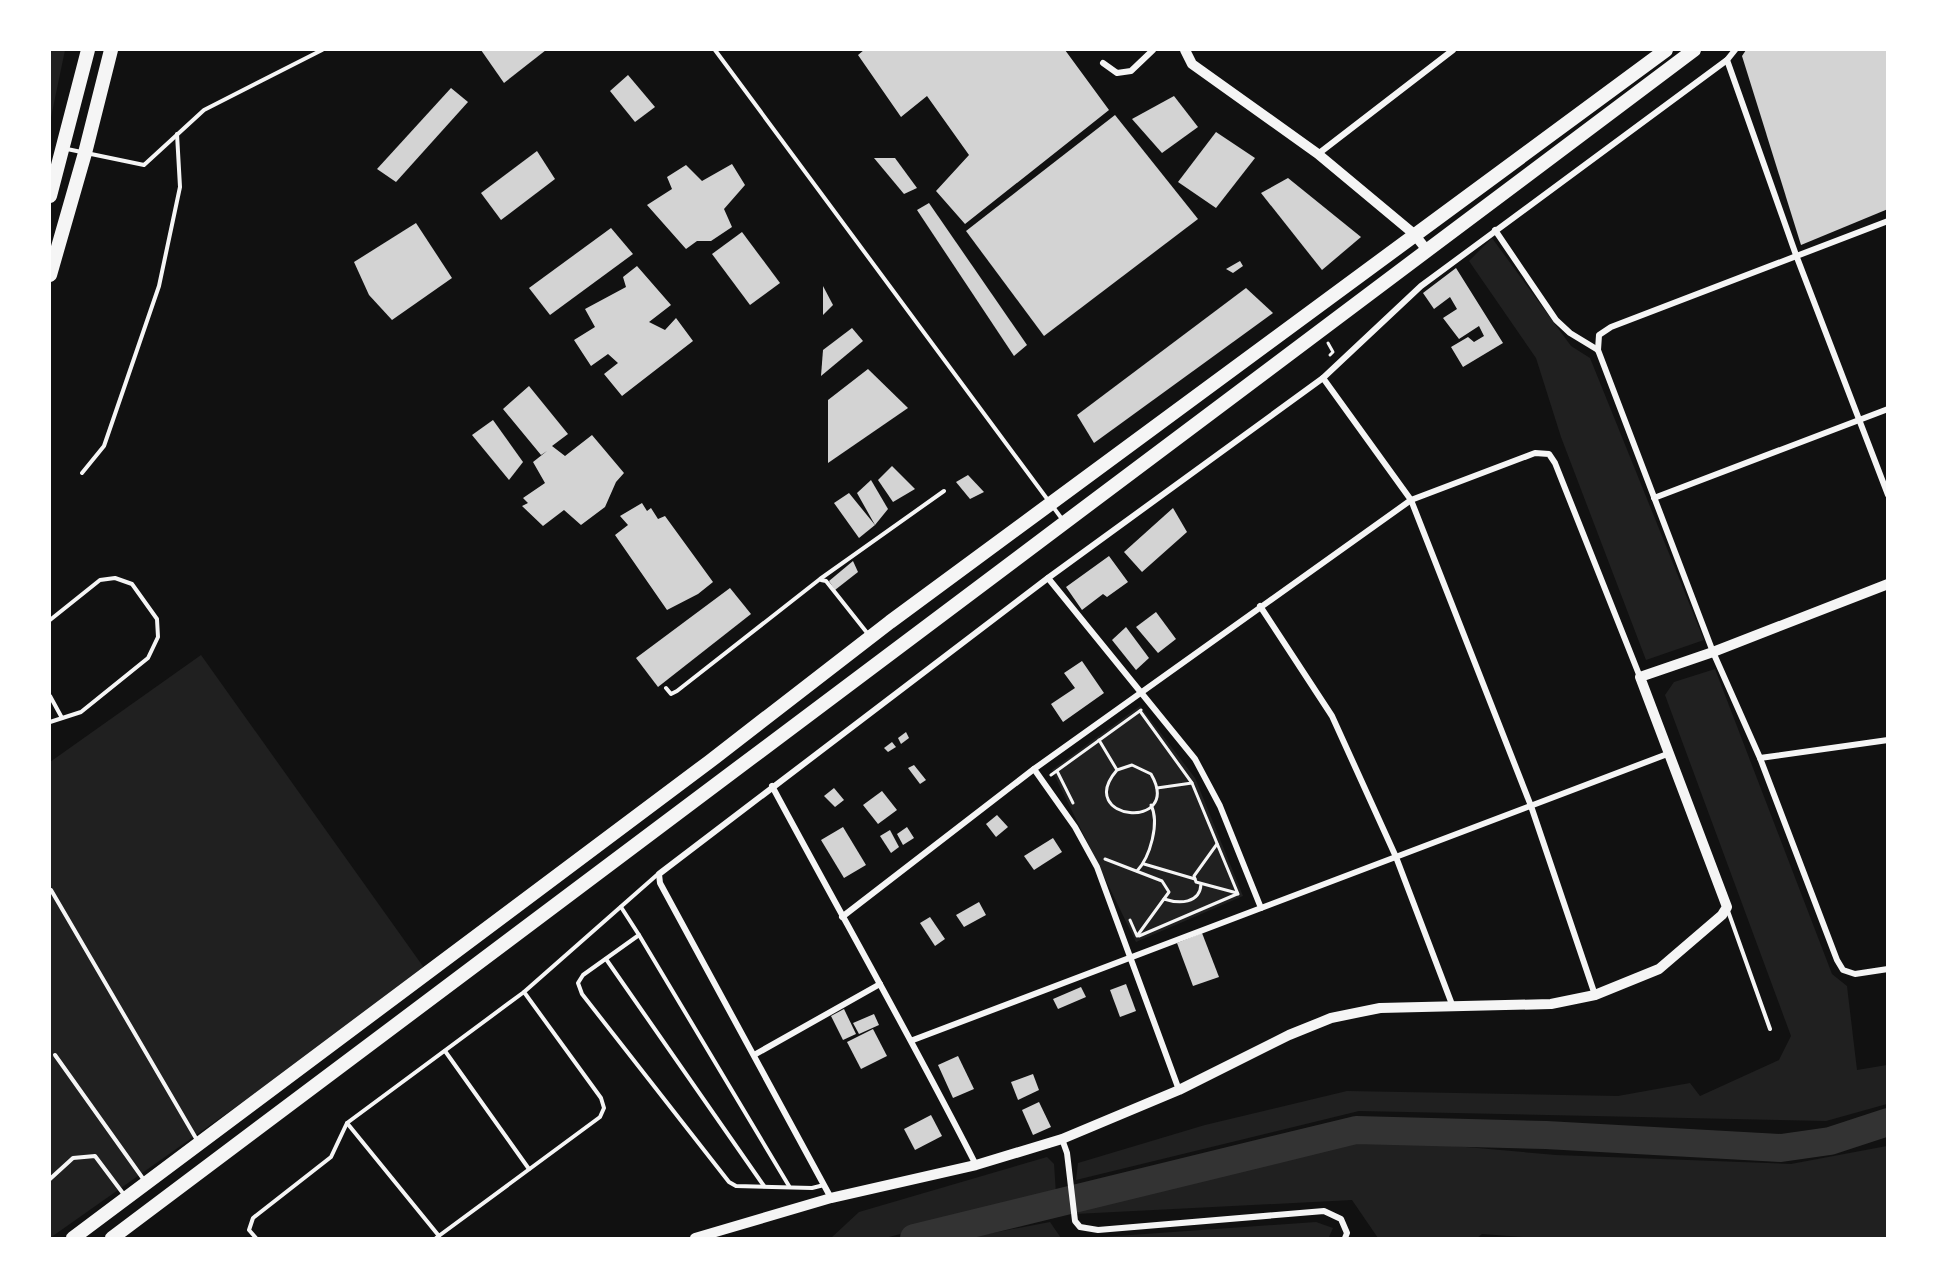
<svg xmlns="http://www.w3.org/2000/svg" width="1937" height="1288" font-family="'Nunito Sans',sans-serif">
<rect width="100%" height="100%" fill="#111"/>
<g fill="#202020">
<path d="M50,50h15l-15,72z"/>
<path d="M1492,238l79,108 19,12 114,282 -58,20 -85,-223 -25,-79 -67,-97z"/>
<path d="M201,655l226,317 -377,266v-476z"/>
<path d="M1715,669l117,305 15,12 10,84 30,-5v39l-61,17 -467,-10 -283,69 2,-17 127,-38 142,-34 271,5 72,-13 10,13 79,-36 12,-24 -126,-341 9,-13z"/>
<path d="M1140,706l55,72 48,118 -107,46 -84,-172z"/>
<path d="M1386,1140l170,15 235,9 96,-18v92h-352l-53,-4 -5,4h-99l-26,-38 -277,14 -2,-8 273,-63z"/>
<path d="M1047,1157l7,7 2,30 -171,44h-54l28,-26z"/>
<path d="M1050,1222l11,16h-95z"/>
<path d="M1316,1222l17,6 -4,9 -241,1z"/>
</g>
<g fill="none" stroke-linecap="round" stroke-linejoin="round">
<path stroke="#333" stroke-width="28" d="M914,1238l442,-108 190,5 235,13 49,-7 58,-19"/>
</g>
<g fill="#d3d3d3">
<path d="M481,50h65l-42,33z"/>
<path d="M864,50h201l44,60 -144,114 -29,-33 33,-36 -42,-59 -26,21 -43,-62z"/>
<path d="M1746,50h142v159l-87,36 -59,-189z"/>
<path d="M628,75l27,32 -20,15 -25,-31z"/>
<path d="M451,88l17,14 -72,80 -19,-13z"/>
<path d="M1174,96l24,31 -36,26 -30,-34z"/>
<path d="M1115,115l83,104 -154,117 -78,-105z"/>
<path d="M1216,132l39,26 -39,50 -38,-26z"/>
<path d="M537,151l18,28 -54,41 -20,-27z"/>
<path d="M874,158h21l22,30 -13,6z"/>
<path d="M732,164l13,21 -21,24 8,18 -21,14h-14l-11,8 -39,-44 25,-16 -5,-12 19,-12 16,16z"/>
<path d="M1288,178l73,59 -39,33 -61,-77z"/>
<path d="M929,203l98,142 -13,11 -97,-146z"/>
<path d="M416,223l36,55 -60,42 -23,-25 -15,-33z"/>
<path d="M611,228l22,26 -83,61 -21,-27z"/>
<path d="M742,232l38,51 -30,22 -38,-51z"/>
<path d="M1240,261l3,5 -10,7 -7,-4z"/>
<path d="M637,266l34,39 -22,17 16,8 11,-12 17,23 -71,55 -18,-22 14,-11 -10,-9 -17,12 -17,-26 21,-13 -10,-18 41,-22 -3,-10z"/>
<path d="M1456,268l47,75 -40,24 -12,-20 17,-10 6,5 10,-6 -5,-10 -20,13 -16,-21 14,-9 -7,-12 -16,12 -11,-16z"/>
<path d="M823,286l10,19 -10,10z"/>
<path d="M1246,288l27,25 -179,130 -17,-28z"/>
<path d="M852,328l11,13 -42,35 2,-26z"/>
<path d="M868,369l40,39 -80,55v-63z"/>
<path d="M529,386l39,48 -16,12 13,10 27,-21 32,38 -8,9 -11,25 -24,18 -17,-15 -21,16 -21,-20 6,-3 -5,-5 22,-15 -12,-21 14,-11 -6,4 -38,-46z"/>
<path d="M493,420l30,42 -14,18 -37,-45z"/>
<path d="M892,466l23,23 -22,13 -15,-22z"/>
<path d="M968,475l16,17 -14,7 -14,-17z"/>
<path d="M871,480l17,29 -13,16 -18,-32z"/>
<path d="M849,493l26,32 -16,13 -25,-35z"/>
<path d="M642,503l5,8 4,-3 7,11 7,-3 48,66 -15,12 -31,16 -52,-75 13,-10 -8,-9z"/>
<path d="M1173,508l14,24 -45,40 -18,-20z"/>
<path d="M1109,556l19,26 -21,15 -4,-3 -21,16 -16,-23z"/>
<path d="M853,561l5,11 -23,18 -6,-9z"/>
<path d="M730,588l21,26 -93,73 -22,-29z"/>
<path d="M1156,612l20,27 -18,14 -22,-26z"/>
<path d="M1126,627l23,31 -13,12 -24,-30z"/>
<path d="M1082,661l22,32 -41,29 -12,-18 24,-16 -11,-15z"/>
<path d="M906,732l3,6 -8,6 -3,-6z"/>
<path d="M892,742l4,5 -8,5 -4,-4z"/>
<path d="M914,765l12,15 -6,4 -12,-16z"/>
<path d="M834,788l10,12 -9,7 -11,-11z"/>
<path d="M882,791l15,19 -19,14 -15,-19z"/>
<path d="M997,815l11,12 -12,10 -10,-13z"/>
<path d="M843,827l23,38 -22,13 -23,-38z"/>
<path d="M907,827l7,11 -11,7 -6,-11z"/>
<path d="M890,830l9,17 -8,6 -11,-17z"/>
<path d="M1053,838l9,14 -28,18 -10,-14z"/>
<path d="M979,902l7,13 -22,12 -8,-12z"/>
<path d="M930,917l15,22 -10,7 -15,-23z"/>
<path d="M1202,933l17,44 -26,9 -16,-43z"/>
<path d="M1126,984l10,27 -16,6 -10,-27z"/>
<path d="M1081,987l5,10 -28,12 -5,-10z"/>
<path d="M844,1009l12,25 -13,6 -12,-24z"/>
<path d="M874,1014l5,11 -20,9 -6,-11z"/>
<path d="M873,1029l14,27 -26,13 -14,-27z"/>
<path d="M958,1056l16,33 -21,9 -15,-33z"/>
<path d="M1033,1074l6,16 -21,10 -7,-18z"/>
<path d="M1039,1102l12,25 -18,8 -11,-25z"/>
<path d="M931,1115l11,21 -27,14 -11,-21z"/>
</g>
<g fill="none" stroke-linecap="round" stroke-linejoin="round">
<g stroke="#f5f5f5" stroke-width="3">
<path d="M1328,343l5,9 -3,3"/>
<path d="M1140,711l52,72 46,111"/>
<path d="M1099,740l18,30 15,-5 19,9c33,57 -78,47 -34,-4"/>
<path d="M1057,771l16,32"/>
<path d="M1051,775l90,-65"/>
<path d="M1157,788l35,-5"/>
<path d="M1217,844l-23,32 2,6 41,11"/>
<path d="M1105,859l57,22 7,11 -32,44 -7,-16"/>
<path d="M1144,864l51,15"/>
<path d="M1137,871c13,-14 23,-48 14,-66"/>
<path d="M1164,899c15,5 36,5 37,-15"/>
<path d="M1139,936l98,-42"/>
</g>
<g stroke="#f5f5f5" stroke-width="4">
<path d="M715,50l347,469"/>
<path d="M67,149l77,16 60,-55 118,-60"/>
<path d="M82,473l22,-27 55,-160 21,-99 -3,-53"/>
<path d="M821,580l5,1 42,53"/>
<path d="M50,620l50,-40 15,-2 17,6 25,35 1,18 -10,21 -67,54 -31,10"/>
<path d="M666,688l5,6 6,-3 143,-112 124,-88"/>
<path d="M50,696l12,22"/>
<path d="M51,890l146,250"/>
<path d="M621,907l18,28 -56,40 -5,8 4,11 147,188 7,4 76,2 12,-3"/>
<path d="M1728,911l42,118"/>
<path d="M639,935l150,251"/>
<path d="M606,959l158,227"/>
<path d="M445,1051l84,118"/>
<path d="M55,1055l89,125"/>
<path d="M347,1123l92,113"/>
<path d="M50,1179l23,-21 22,-2 30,40"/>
<path d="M256,1238l-7,-8 4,-12 78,-61 16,-34 177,-131"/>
<path d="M436,1238l164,-121 4,-9 -3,-10 -77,-106 134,-118"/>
</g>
<g stroke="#f5f5f5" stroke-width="6">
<path d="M1727,60l69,195 92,240"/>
<path d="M1103,63l14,10 14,-2 22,-21"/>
<path d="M1318,154l135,-104"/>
<path d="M1495,230l61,90 14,13 28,17 115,302 47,106 77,202 6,10 12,4 33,-5"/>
<path d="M1598,350l1,-15 12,-8 277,-106"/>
<path d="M1323,378l88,122 120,306 64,189"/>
<path d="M1654,498l234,-89"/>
<path d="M1048,578l147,181 25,47 41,102"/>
<path d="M1260,606l72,110 64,141 57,150"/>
<path d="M1760,758l128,-18"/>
<path d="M1034,769l41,58 22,40 82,223"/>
<path d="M772,786c68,127 139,251 204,379"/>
<path d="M842,917l192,-148 377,-269 124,-47 14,1 6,9 85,214"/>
<path d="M913,1040l757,-287"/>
<path d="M754,1055l126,-71"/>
<path d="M1062,1139l5,14 8,68 5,6 18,3 226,-19 17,8 6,14 -2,5"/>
<path d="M831,1198l-171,-315 -1,-9 389,-296 275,-200 98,-92 306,-226 8,-10"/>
</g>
<g stroke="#f5f5f5" stroke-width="10">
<path d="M1185,50l7,14 126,90 96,80 12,15"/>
<path d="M695,1238l136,-40 145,-33 86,-26 117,-49 110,-55 42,-17 49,-10 171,-4 44,-9 64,-26 63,-54 5,-8 -87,-230 73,-25 175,-68"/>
</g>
<g stroke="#f5f5f5" stroke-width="14">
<path d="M50,196l38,-146"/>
<path d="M50,275l35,-122 26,-103"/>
<path d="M73,1238l636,-476 181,-140 776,-572"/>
<path d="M112,1238l1582,-1188"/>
</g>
</g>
<rect width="1937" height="1288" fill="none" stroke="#ffffff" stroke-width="102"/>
</svg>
